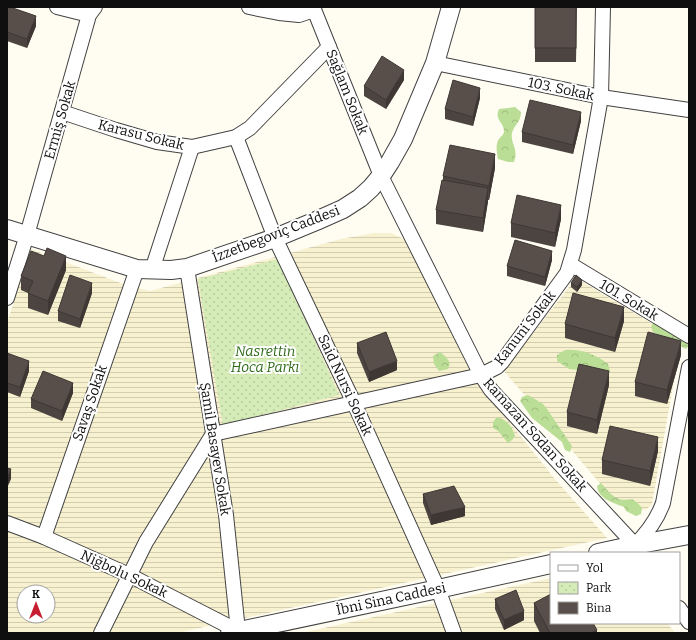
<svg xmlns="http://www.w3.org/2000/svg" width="696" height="640" font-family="Bitter,serif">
<defs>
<pattern id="farmland-rules" width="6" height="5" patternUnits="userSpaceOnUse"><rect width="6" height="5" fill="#f7f1cf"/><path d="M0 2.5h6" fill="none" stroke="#d3cdb1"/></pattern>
<pattern id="forest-crowns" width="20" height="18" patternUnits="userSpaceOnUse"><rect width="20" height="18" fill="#bade96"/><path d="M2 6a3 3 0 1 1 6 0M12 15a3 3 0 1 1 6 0" fill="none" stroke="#9fbd80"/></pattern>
<pattern id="park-dots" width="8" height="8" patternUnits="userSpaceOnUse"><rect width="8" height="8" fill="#d6ecb8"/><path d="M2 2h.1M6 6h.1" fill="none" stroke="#b6c99d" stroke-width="1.8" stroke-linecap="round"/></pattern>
</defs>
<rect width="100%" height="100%" fill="#fffcf1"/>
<g fill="url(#farmland-rules)" fill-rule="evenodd">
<path d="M374,233h17l13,6 67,132 15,22 68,85 53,60 -430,95h-170v-310l24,-74 92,35 27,7 191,-52zM24,592h24v24h-24z"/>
<path d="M576,278l105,63 -29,163 -6,6 -10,-2 -26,-13 -106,-124z"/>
<path d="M551,578v45h116l8,10h-374z"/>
</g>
<g fill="url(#forest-crowns)">
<path d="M515,107l6,5c0,10 -7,13 -9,21 -2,11 7,15 2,29h-6l-10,-3c-1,-7 -3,-14 1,-20 2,-3 5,-4 5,-8 0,-9 -10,-11 -5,-22z"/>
<path d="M653,323c10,0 29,13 36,22l-3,4 -33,-17 -2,-5z"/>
<path d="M565,350c17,-1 30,4 43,14l2,7 -3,2 -38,-4 -12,-8v-6z"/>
<path d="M440,352l6,5 4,6 -2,6 -9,2 -5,-7 -1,-8z"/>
<path d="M528,395l15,9 4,5 25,37 -2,6 -5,-2 -3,-8 -30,-24 -12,-17 2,-4z"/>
<path d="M497,417c10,3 15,9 18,19l-3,4 -4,3 -10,-12 -5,-3v-6z"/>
<path d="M601,483c5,5 9,12 16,15 13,6 12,-6 25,10l-1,6 -5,2 -10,-5 -2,-4c-10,-4 -26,-8 -27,-21z"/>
</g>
<path fill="url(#park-dots)" d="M278,259l61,136 -116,30 -25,-146z"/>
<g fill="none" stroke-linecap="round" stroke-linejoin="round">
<g stroke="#424242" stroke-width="16">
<g id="minor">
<path d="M57,7l32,8"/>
<path d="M249,7l30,6 20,2 15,-5"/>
<path d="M313,7l68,169 100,199 10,15 144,155 5,7"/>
<path d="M435,63l166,34 88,13"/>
<path d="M62,112l54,18 41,12 35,5 44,-10 14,-9 79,-81"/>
<path d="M236,137l39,101 79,165 84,186 16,44"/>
<path d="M570,264l119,72"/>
<path d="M187,268l39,247 12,116"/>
<path d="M152,270l40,-123"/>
<path d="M7,298l20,-63 62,-220 6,-8"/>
<path d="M7,523l37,14 85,38 109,56"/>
<path d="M44,537l93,-268"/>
<path d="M635,545c13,-13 22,-25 28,-42l26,-136"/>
<path d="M679,608l10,14"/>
<path d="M101,633l45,-91 67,-108 268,-59 16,-8 5,-5 65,-89 7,-23 27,-153 2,-90"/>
</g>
</g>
<g stroke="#424242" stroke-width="20">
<g id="tertiary">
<path d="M7,229l130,40 34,1 16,-2 88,-30 41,-17 27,-12 17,-11 11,-10 10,-12 9,-14 13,-23 32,-76 16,-56"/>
<path d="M598,553l37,-8 54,-10"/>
<path d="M230,633l208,-44 113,-25"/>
</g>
</g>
<use href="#minor" stroke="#fff" stroke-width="14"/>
<use href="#tertiary" stroke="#fff" stroke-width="18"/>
</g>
<g fill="#4c4440">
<path d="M7,7l29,19 -9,22 -20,-7z"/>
<path d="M535,7h42l-1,55h-41z"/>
<path d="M404,80l-18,29 -22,-13v-10z"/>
<path d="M480,98l-7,28 -28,-7v-10z"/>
<path d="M581,121l-8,33 -51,-12v-10z"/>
<path d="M495,168l-6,32h-1l-5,32 -47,-8v-14l7,-30v-4z"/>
<path d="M561,219l-6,28 -44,-10v-14z"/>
<path d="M552,260l-7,26 -38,-10v-10z"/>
<path d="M66,270l-18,45 -20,-7v-15l-7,-3v-14z"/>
<path d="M571,283l11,2 -5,7 -6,-5z"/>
<path d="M92,293l-12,35 -22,-7v-10z"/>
<path d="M624,321l-9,31 -50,-14v-14z"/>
<path d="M357,343l40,27 -28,12 -12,-29z"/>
<path d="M7,353l22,18 -9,26 -13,-5z"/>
<path d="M681,355l-14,49 -32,-8v-14z"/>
<path d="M609,385l-12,49 -30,-8v-14z"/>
<path d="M73,393l-11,28 -31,-13v-9z"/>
<path d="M658,451l-8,35 -48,-12v-14z"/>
<path d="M423,494l42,22 -34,9 -8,-22z"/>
<path d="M495,599l29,21 -20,10 -9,-21z"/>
<path d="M534,603l63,30h-57l-6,-12z"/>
</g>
<g fill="#3e3734">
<path d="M36,16v10l-9,22v-9z"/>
<path d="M404,70v10l-18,29v-9z"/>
<path d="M480,88v10l-7,28v-9z"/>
<path d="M581,112v9l-8,33v-9z"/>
<path d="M495,154v14l-6,32v-14z"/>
<path d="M488,188v14l-5,30v-14z"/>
<path d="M561,205v14l-6,28v-14z"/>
<path d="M552,251v9l-7,26v-9z"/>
<path d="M66,256v14l-18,45v-14z"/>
<path d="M582,280v5l-5,7v-5z"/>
<path d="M92,283v10l-12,35v-9z"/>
<path d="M624,307v14l-9,31v-14z"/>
<path d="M681,341v14l-14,49v-14z"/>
<path d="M29,361v10l-9,26v-10z"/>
<path d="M397,361v9l-28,12v-10z"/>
<path d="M609,371v14l-12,49v-14z"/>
<path d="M73,383v10l-11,28v-10z"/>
<path d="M658,437v14l-8,35v-15z"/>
<path d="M11,469v10l-4,9v-10z"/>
<path d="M465,507v9l-34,9v-10z"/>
<path d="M524,611v9l-20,10v-10z"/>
<path d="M597,630v3h-6z"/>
</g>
<g fill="#584f4b" stroke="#3e3734">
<path d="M7,7h3l26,9 -9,23 -20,-7z"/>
<rect x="535" y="7" width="41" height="41"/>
<path d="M382,56l22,14 -18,30 -22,-14z"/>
<path d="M453,80l27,8 -7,29 -28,-8z"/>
<path d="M530,100l51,12 -8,33 -51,-13z"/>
<path d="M450,145l45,9 -6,32 -46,-10z"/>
<path d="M442,180l46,8 -5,30 -47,-8z"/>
<path d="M517,195l44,10 -6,28 -44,-10z"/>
<path d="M515,240l37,11 -7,26 -38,-11z"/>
<path d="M47,248l19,8 -18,45 -20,-8 5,-12 -12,-5 10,-25 13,5z"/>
<path d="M70,275l22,8 -12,36 -22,-8z"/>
<path d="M576,275l6,5 -5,7 -6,-4z"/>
<path d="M573,293l51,14 -9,31 -50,-14z"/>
<path d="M386,332l11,29 -28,11 -12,-29z"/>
<path d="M648,332l33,9 -14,49 -32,-8z"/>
<path d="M7,353l22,8 -9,26 -13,-4z"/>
<path d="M579,364l30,7 -12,49 -30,-8z"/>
<path d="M43,371l30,12 -11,28 -31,-12z"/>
<path d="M610,426l48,11 -8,34 -48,-11z"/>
<path d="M7,468l4,1 -4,9z"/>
<path d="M454,486l11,21 -34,8 -8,-21z"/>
<path d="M516,590l8,21 -20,9 -9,-21z"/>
<path d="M551,594v29h42l4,7 -6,3h-41l-16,-30z"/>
</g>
<g text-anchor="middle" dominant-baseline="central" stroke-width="4" stroke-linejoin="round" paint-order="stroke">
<g font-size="14" fill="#0f0f0f" stroke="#fff">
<text transform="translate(561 89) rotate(12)">103. Sokak</text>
<text transform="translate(347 92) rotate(68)">Sağlam Sokak</text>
<text transform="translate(60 120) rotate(-74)">Ermiş Sokak</text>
<text transform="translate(141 135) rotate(14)">Karasu Sokak</text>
<text transform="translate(276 234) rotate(-21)">İzzetbegoviç Caddesi</text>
<text transform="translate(629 300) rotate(31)">101. Sokak</text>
<text transform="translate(525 328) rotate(-52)">Kanuni Sokak</text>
<text transform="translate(345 385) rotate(65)">Said Nursi Sokak</text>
<text transform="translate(90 403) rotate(-71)">Savaş Sokak</text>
<text transform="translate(535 435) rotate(48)">Ramazan Sodan Sokak</text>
<text transform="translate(215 449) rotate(81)">Şamil Basayev Sokak</text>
<text transform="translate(124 574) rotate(25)">Niğbolu Sokak</text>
<text transform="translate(391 599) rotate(-12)">İbni Sina Caddesi</text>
</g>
<g font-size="14" font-style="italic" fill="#306b1b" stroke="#fff">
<text x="265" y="351">Nasrettin<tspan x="265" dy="16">Hoca Parkı</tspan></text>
</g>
</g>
<rect width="696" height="640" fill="none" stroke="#0f0f0f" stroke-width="16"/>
<rect x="550" y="552" width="130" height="72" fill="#ffffff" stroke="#9f9f9f"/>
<rect x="558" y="565" width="20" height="6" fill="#ffffff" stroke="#9f9f9f"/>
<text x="586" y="572" font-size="12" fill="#0f0f0f">Yol</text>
<rect x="558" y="582" width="20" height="12" fill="url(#park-dots)" stroke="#9f9f9f"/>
<text x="586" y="592" font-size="12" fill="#0f0f0f">Park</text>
<rect x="558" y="602" width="20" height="12" fill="#584f4b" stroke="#9f9f9f"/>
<text x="586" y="612" font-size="12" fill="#0f0f0f">Bina</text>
<g transform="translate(36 604)"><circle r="19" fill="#ffffff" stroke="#9f9f9f"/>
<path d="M0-3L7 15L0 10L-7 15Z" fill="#c71f30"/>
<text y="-6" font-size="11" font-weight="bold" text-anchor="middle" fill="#0f0f0f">K</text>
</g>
</svg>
